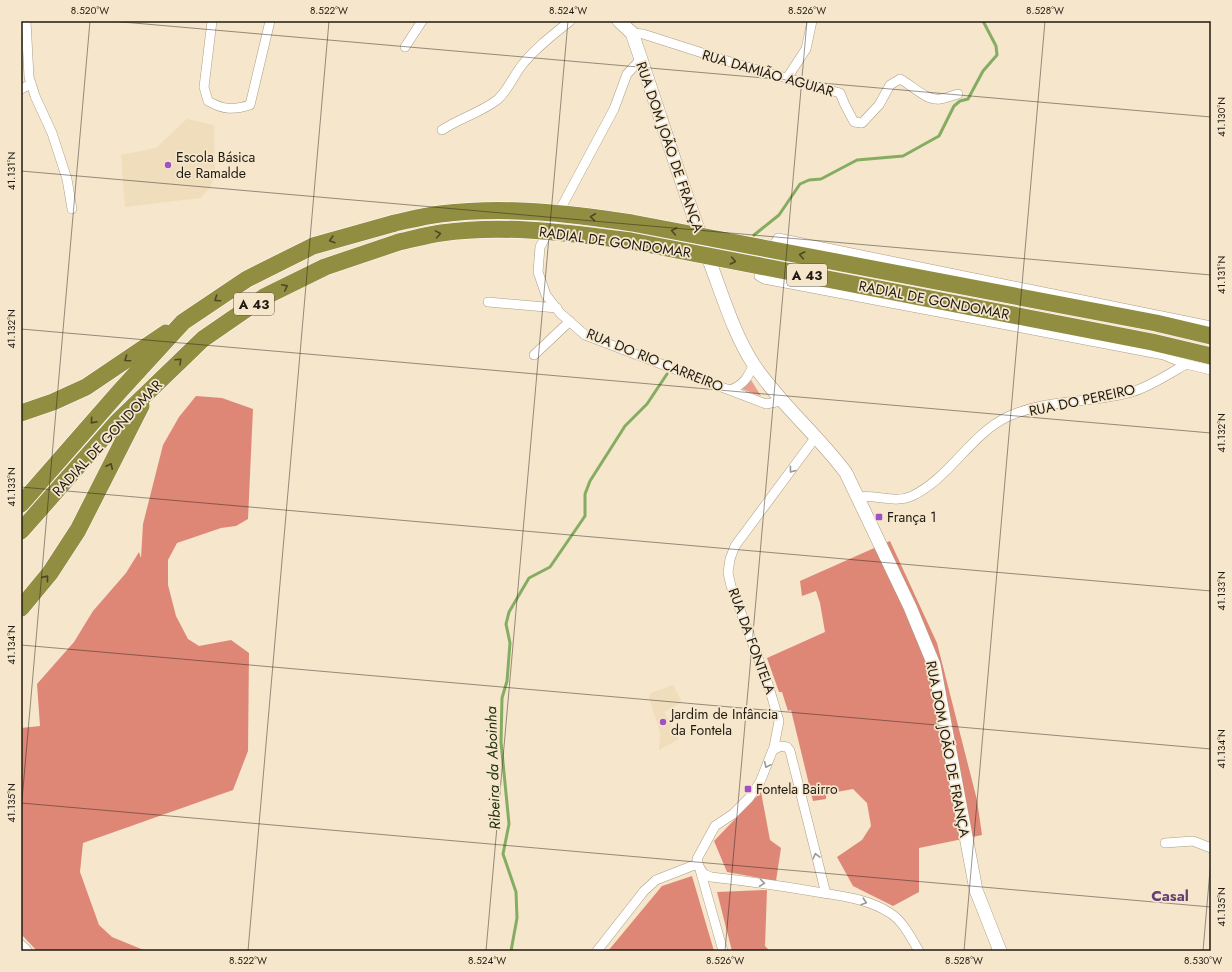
<svg xmlns="http://www.w3.org/2000/svg" width="1232" height="972" font-family="Jost,sans-serif">
<rect width="100%" height="100%" fill="#f5e6cc"/>
<g fill="#f0ddbc">
<path d="M187,119l27,6 1,50 -5,13 -10,10 -75,9 -4,-52 35,-7z"/>
<path d="M673,685l9,17 -18,10 15,27 -20,11 1,-18 -11,-35 2,-4z"/>
</g>
<path fill="#ea9e90" d="M751,380l10,16 -19,-7z"/>
<g fill="#df8777">
<path d="M196,396l26,2 31,11 -5,110 -12,7 -15,2 -44,15 -9,17v25l8,31 12,23 11,7 32,-6 18,13 -1,98 -15,39 -150,53 -3,29 19,53 13,12 34,14h-109l-16,-17v-206l19,-2 -3,-42 37,-42 19,-31 33,-38 13,-21 2,6 2,-34 20,-79 16,-28z"/>
<path d="M890,541l47,102 40,157 5,35 -63,13v44l-26,14 -40,-20 -16,-29 25,-17 9,-14 -4,-23 -14,-14 -27,5v5l-13,2 -22,-91 -3,1 -6,-19h-3l-12,-34 58,-26 -5,-29 -4,-12 -14,5 -2,-15z"/>
<path d="M761,792l9,48 11,8 -5,33 -49,-9 -13,-31z"/>
<path d="M692,876l22,75h-106l54,-65z"/>
<path d="M767,890l-2,56 5,5h-38l-15,-59z"/>
</g>
<g fill="none" stroke-linecap="round" stroke-linejoin="round">
<g stroke="#85ad62" stroke-width="3">
<path d="M754,235l25,-20 21,-31 9,-4 12,-1 36,-19 46,-4 36,-20 15,-30 6,-5 8,-2 15,-28 14,-16 -1,-9 -13,-25"/>
<path d="M511,951l6,-33 -1,-26 -13,-38 6,-30 -8,-82 1,-44 5,-17 3,-38 -4,-19 3,-12 20,-34 21,-11 35,-51v-22l5,-13 35,-55 22,-22 20,-30"/>
</g>
<g stroke="#ac9e86" stroke-width="10">
<g id="minor">
<path d="M26,21l3,56 6,19 17,37 15,46 5,30"/>
<path d="M212,21l-8,66 4,14c15,9 26,9 42,4l20,-84"/>
<path d="M632,33l11,1 97,31 100,28 5,12 9,17 8,1 17,-18 11,-20 10,-6c12,6 26,22 40,20 6,-1 12,-3 18,-5"/>
<path d="M405,47l17,-26"/>
<path d="M641,59l-14,15 -13,35 -74,138 -2,25 8,23 14,18 25,22 181,69 15,-3"/>
<path d="M787,78l19,-29 6,-28"/>
<path d="M21,89l10,-5"/>
<path d="M442,130c18,-12 38,-17 55,-30 10,-8 17,-25 25,-35 13,-17 32,-31 48,-44"/>
<path d="M488,302l69,6"/>
<path d="M1211,326l-433,-88 -19,38 5,3 400,76 22,9 25,6"/>
<path d="M534,355l36,-34"/>
<path d="M730,390c14,-5 18,-13 24,-26"/>
<path d="M858,497c18,-3 36,7 54,-1 38,-18 58,-61 95,-79 41,-19 84,-13 125,-25 19,-6 37,-18 54,-28"/>
<path d="M773,750l8,-4 6,1 3,4 36,143"/>
<path d="M1165,843l28,-2 18,7"/>
<path d="M699,867l5,7 7,3c36,4 71,9 106,15 24,4 52,7 73,21 13,8 21,25 29,38"/>
<path d="M597,951l47,-60 12,-11 41,-16"/>
<path d="M723,951l-26,-92 18,-33 18,-12 16,-16 11,-16 14,-35 5,-26 -11,-37 -37,-98 -3,-13 2,-14 5,-13 80,-108"/>
</g>
</g>
<g stroke="#ac9e86" stroke-width="14">
<g id="secondary">
<path d="M619,21l13,12c27,78 51,157 80,235 12,32 23,68 42,97 27,40 64,70 92,108l64,134 24,58 42,225 24,61"/>
<path d="M21,947l4,4"/>
</g>
</g>
<g stroke="#fff" stroke-width="18">
<g id="motorway">
<path d="M21,413l32,-11 33,-15 80,-54"/>
<path d="M21,504l98,-112 64,-70 64,-43 66,-33 82,-23"/>
<path d="M21,531l96,-109 86,-83 61,-42 61,-30 74,-25"/>
<path d="M21,608l29,-35 28,-43 63,-124"/>
</g>
</g>
<use href="#minor" stroke="#fff" stroke-width="9"/>
<use href="#secondary" stroke="#fff" stroke-width="13"/>
<use href="#motorway" stroke="#918d41" stroke-width="17"/>
<g stroke="#fff" stroke-width="18" stroke-linecap="butt">
<g id="motorway-bridge">
<path d="M395,223c14,-3 29,-7 45,-9 65,-8 127,-1 192,9l524,100 55,13"/>
<path d="M399,242c14,-3 28,-7 42,-9 64,-9 127,0 190,8l521,101 59,14"/>
</g>
</g>
<use href="#motorway-bridge" stroke="#918d41" stroke-width="17"/>
</g>
<defs><path id="oneway-chevron" d="M-2-3.5L2.5 0L-2 3.5" fill="none" stroke-width="1.6" stroke-linecap="round" stroke-linejoin="round"/></defs>
<g stroke="#4d4824">
<use href="#oneway-chevron" transform="translate(593 217) rotate(-172)"/>
<use href="#oneway-chevron" transform="translate(674 231) rotate(-169)"/>
<use href="#oneway-chevron" transform="translate(438 234) rotate(-10)"/>
<use href="#oneway-chevron" transform="translate(332 240) rotate(164)"/>
<use href="#oneway-chevron" transform="translate(802 255) rotate(-169)"/>
<use href="#oneway-chevron" transform="translate(733 261) rotate(11)"/>
<use href="#oneway-chevron" transform="translate(285 287) rotate(-26)"/>
<use href="#oneway-chevron" transform="translate(217 299) rotate(146)"/>
<use href="#oneway-chevron" transform="translate(127 359) rotate(145)"/>
<use href="#oneway-chevron" transform="translate(179 361) rotate(-43)"/>
<use href="#oneway-chevron" transform="translate(93 421) rotate(131)"/>
<use href="#oneway-chevron" transform="translate(110 466) rotate(-65)"/>
<use href="#oneway-chevron" transform="translate(46 578) rotate(-51)"/>
</g>
<g stroke="#9a9894">
<use href="#oneway-chevron" transform="translate(792 470) rotate(127)"/>
<use href="#oneway-chevron" transform="translate(767 765) rotate(114)"/>
<use href="#oneway-chevron" transform="translate(816 856) rotate(-104)"/>
<use href="#oneway-chevron" transform="translate(762 883) rotate(8)"/>
<use href="#oneway-chevron" transform="translate(864 902) rotate(18)"/>
</g>
<path fill="none" stroke="#1f1a11" stroke-width="1" stroke-opacity="0.45" d="M111,21l1100,96M21,171l1190,104M21,329l1190,104M21,487l1190,104M21,645l1190,104M21,803l1190,104M21,812l69,-791M248,951l81,-930M486,951l82,-930M725,951l82,-930M964,951l81,-930M1203,951l8,-92"/>
<g fill="#a251c1" stroke="#f5e6cc" stroke-width="1.5">
<circle cx="168" cy="165" r="4"/>
<rect x="875" y="513" width="8" height="8" rx="2"/>
<circle cx="663" cy="722" r="4"/>
<rect x="744" y="785" width="8" height="8" rx="2"/>
</g>
<g text-anchor="middle" dominant-baseline="central" stroke-width="3.5" stroke-linejoin="round" paint-order="stroke">
<g fill="#f5e6cc" stroke="#5f5749" stroke-width="1">
<rect x="787" y="264" width="40" height="22" rx="3"/>
<rect x="234" y="293" width="40" height="22" rx="3"/>
</g>
<g font-size="13" font-weight="bold" fill="#1f1a11">
<text x="807" y="275">A 43</text>
<text x="254" y="304">A 43</text>
</g>
<g font-size="14" fill="#1f1a11" stroke="#f5e6cc">
<text transform="translate(768 73) rotate(16)">RUA DAMIÃO AGUIAR</text>
<text transform="translate(670 147) rotate(71)">RUA DOM JOÃO DE FRANÇA</text>
<text transform="translate(615 242) rotate(8)">RADIAL DE GONDOMAR</text>
<text transform="translate(934 300) rotate(11)">RADIAL DE GONDOMAR</text>
<text transform="translate(655 360) rotate(22)">RUA DO RIO CARREIRO</text>
<text transform="translate(1082 400) rotate(-12)">RUA DO PEREIRO</text>
<text transform="translate(107 438) rotate(-47)">RADIAL DE GONDOMAR</text>
<text transform="translate(752 641) rotate(70)">RUA DA FONTELA</text>
<text transform="translate(948 749) rotate(79)">RUA DOM JOÃO DE FRANÇA</text>
</g>
<g font-size="14" fill="#1f1a11" stroke="#f5e6cc" text-anchor="start">
<text x="176" y="157">Escola Básica<tspan x="176" dy="16">de Ramalde</tspan></text>
<text x="887" y="517">França 1</text>
<text x="671" y="714">Jardim de Infância<tspan x="671" dy="16">da Fontela</tspan></text>
<text x="756" y="789">Fontela Bairro</text>
</g>
<g font-size="15" font-style="italic" fill="#203011" stroke="#f5e6cc">
<text transform="translate(493 768) rotate(-92)">Ribeira da Aboinha</text>
</g>
<g font-size="15" font-weight="bold" fill="#673f77" stroke="#f5e6cc">
<text x="1170" y="896">Casal</text>
</g>
</g>
<rect width="1232" height="972" fill="none" stroke="#f5e6cc" stroke-width="44"/>
<rect x="22" y="22" width="1188" height="928" fill="none" stroke="#1f1a11" stroke-width="1.5"/>
<g font-size="10" text-anchor="middle" fill="#1f1a11">
<text x="90" y="14">8.520°W</text>
<text x="329" y="14">8.522°W</text>
<text x="568" y="14">8.524°W</text>
<text x="807" y="14">8.526°W</text>
<text x="1045" y="14">8.528°W</text>
<text transform="translate(1221 117) rotate(-90)" y="4">41.130°N</text>
<text transform="translate(11 171) rotate(-90)" y="4">41.131°N</text>
<text transform="translate(1221 275) rotate(-90)" y="4">41.131°N</text>
<text transform="translate(11 329) rotate(-90)" y="4">41.132°N</text>
<text transform="translate(1221 433) rotate(-90)" y="4">41.132°N</text>
<text transform="translate(11 487) rotate(-90)" y="4">41.133°N</text>
<text transform="translate(1221 591) rotate(-90)" y="4">41.133°N</text>
<text transform="translate(11 645) rotate(-90)" y="4">41.134°N</text>
<text transform="translate(1221 749) rotate(-90)" y="4">41.134°N</text>
<text transform="translate(11 803) rotate(-90)" y="4">41.135°N</text>
<text transform="translate(1221 907) rotate(-90)" y="4">41.135°N</text>
<text x="248" y="964">8.522°W</text>
<text x="487" y="964">8.524°W</text>
<text x="725" y="964">8.526°W</text>
<text x="964" y="964">8.528°W</text>
<text x="1203" y="964">8.530°W</text>
</g>
</svg>
